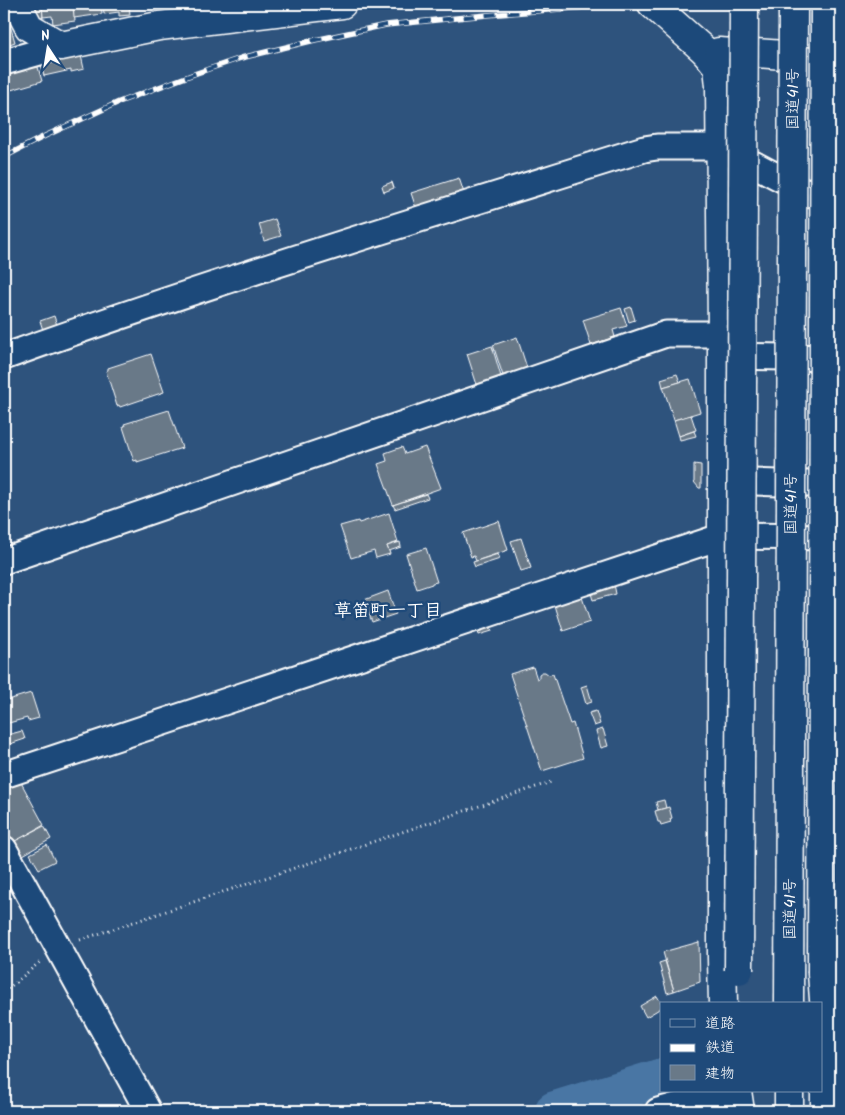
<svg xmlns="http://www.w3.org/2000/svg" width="845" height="1115" font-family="Kalam,'Klee One',sans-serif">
<rect width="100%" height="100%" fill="#2e537d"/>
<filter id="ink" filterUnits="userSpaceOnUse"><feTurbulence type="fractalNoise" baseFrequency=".02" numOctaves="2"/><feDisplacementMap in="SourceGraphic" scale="10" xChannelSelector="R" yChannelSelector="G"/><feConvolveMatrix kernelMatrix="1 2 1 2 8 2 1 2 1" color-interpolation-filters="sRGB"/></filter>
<g filter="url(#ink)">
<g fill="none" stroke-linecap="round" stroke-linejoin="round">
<path stroke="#4976a4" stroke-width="39" d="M554,1111l107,-33"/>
</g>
<g fill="#697988" stroke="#fff">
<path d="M36,4h6l1,13h-6z"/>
<path d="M42,4h31l2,17 -22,3 -1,-8 -9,1z"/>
<path d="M73,4h28l1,10 -28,4z"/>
<path d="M103,4h26l1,11 -11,1v-4l-15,2z"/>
<path d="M4,5l11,37 -11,4z"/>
<path d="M80,51l4,18 -13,3v-2l-27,6 -4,-16z"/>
<path d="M35,57l7,24 -31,9 -7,-23z"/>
<path d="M459,178l6,18 -48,15 -6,-18z"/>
<path d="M392,182l2,6 -10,4 -2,-6z"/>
<path d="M275,219l6,17 -17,5 -5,-17z"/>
<path d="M631,307l4,13 -6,2 -4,-13z"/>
<path d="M621,308l6,18 -14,4 2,7 -24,8 -8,-25z"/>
<path d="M54,316l5,15 -14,5 -5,-15z"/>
<path d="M517,337l12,37 -24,8 -12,-37z"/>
<path d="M492,346l10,34 -24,8 -11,-34z"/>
<path d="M151,354l13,38 -44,15 -1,-2 -2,1 -11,-35 2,-1v-2z"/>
<path d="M677,374l3,8 -17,5 -2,-8z"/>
<path d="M690,379l10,33 -26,8 -11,-33z"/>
<path d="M169,410l13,38 -45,14v-2l-3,1 -11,-34 2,-1 -1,-2z"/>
<path d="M691,415l5,15 -17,6 -5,-16z"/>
<path d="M694,431l2,5 -16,4 -1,-4z"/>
<path d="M402,447l3,7 20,-7 16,41 -48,17 -15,-41 9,-3 -2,-8z"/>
<path d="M694,464l7,1v23h-2l-5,-6z"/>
<path d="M426,494l2,4 -33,11 -2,-4z"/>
<path d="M389,513l9,29 -11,4 3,8 -14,4 -2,-7 -23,7 -11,-32 18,-5 1,2z"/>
<path d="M499,521l9,29 -32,11 -2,-5 -3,1 -8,-24z"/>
<path d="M521,538l10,30 -10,3 -10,-30z"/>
<path d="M400,542l1,5 -12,4 -2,-5z"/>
<path d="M426,548l11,34 -5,1v1l-15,5 -11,-35z"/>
<path d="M498,554l2,5 -25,8 -2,-5z"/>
<path d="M614,584l2,10 -23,6 -3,-10z"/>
<path d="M388,591l8,23 -24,8 -8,-22z"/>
<path d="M581,594l9,28 -27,9 -9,-29z"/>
<path d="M488,621l4,10 -13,4 -3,-9z"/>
<path d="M533,667l4,12 2,-1v-4l3,-2h3l4,3 4,-1 17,50 3,-1 10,35 -41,13 -32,-97z"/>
<path d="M587,685l5,17 -6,2 -5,-17z"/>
<path d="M31,693l8,25 -11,3 -1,-3 -22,6 -1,-23z"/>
<path d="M596,711l4,13 -6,2 -5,-13z"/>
<path d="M603,729l5,17 -7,2 -5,-17z"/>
<path d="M22,731l3,8 -15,5 -3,-9z"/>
<path d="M17,775l27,50 -33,19 -7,-13v-49z"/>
<path d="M664,800l2,8 -8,2 -2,-8z"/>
<path d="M669,807l3,11 -2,1 1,3 -10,3 -1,-3h-2l-3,-11z"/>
<path d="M44,826l7,13 -28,16 -8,-14z"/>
<path d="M47,845l8,16 -16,8 -9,-15z"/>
<path d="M699,942l1,40 -26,9 -11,-39z"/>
<path d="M665,961l9,30 -7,2 -8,-30z"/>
<path d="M657,996l5,8 -1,4 -15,9 -6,-11z"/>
</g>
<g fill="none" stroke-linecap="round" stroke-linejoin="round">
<g stroke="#fff" stroke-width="29">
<g id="minor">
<path d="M4,62l57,-16"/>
<path d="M722,356l119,2"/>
<path d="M4,357c211,-76 426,-141 640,-208l13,-2h64l120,63"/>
<path d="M722,481l119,4"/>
<path d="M4,561l662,-227h56"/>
<path d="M4,775l719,-239 118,1"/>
<path d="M4,849l144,262"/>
<path d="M658,1111l71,-20"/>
</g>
</g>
<g stroke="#fff" stroke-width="31">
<g id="major">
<path d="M17,4l12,23 32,19 98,-20 183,-22"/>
<path d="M652,4l53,47"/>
</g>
</g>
<g stroke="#fff" stroke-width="31">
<g id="highway">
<path d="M705,51l13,16 2,19 2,248v624l1,46"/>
<path d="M719,52l15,1h21l29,2 31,9 26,27"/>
<path d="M822,973l3,39v99"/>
<path d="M737,1091l3,20"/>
<path d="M789,1111v-20"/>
</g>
</g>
<g stroke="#fff" stroke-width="3" stroke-dasharray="1 4" stroke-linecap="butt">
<path d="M80,940l471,-158"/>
<path d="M4,992l36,-30"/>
</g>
<use href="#minor" stroke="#1f4a7a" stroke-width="25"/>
<use href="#major" stroke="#1f4a7a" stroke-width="28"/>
<use href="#highway" stroke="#1f4a7a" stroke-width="28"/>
<g stroke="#fff" stroke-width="5.5">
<path id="rail" d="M4,157l41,-21 74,-34 75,-28 47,-16 74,-18 71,-15 101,-10 136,-11"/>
</g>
<use href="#rail" stroke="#1f4a7a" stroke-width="4" stroke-dasharray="11" stroke-linecap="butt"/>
<g stroke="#fff" stroke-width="31" stroke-linecap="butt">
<g id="highway-bridge">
<path d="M739,970l5,-966"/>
<path d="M822,973l3,-969"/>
<path d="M789,1004l4,-1000"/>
</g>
</g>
<use href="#highway-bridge" stroke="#1f4a7a" stroke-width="28"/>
</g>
</g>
<g text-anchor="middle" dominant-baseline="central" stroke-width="5" stroke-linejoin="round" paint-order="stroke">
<g font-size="16" fill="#fff" stroke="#1f4a7a">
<text transform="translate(793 99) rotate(-90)">国道41号</text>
<text transform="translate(791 504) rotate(-90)">国道41号</text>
<text transform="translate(790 909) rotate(-90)">国道41号</text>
</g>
<g font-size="18" font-weight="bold" fill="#fff" stroke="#1f4a7a">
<text x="388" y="611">草笛町一丁目</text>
</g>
</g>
<rect width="845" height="1115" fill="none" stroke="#1f4a7a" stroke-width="20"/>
<rect x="10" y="10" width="825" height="1095" fill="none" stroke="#fff" stroke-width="2" filter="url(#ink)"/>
<rect x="660" y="1002" width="162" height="90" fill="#1f4a7a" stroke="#7992af"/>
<rect x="670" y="1019" width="25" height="8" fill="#1f4a7a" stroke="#7992af"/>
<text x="705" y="1028" font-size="15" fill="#ffffff">道路</text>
<rect x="670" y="1044" width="25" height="8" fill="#ffffff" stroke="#7992af"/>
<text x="705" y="1052" font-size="15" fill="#ffffff">鉄道</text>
<rect x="670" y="1065" width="25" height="15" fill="#697988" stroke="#7992af"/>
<text x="705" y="1078" font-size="15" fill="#ffffff">建物</text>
<g transform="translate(48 48) rotate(348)" stroke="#1f4a7a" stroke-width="4" paint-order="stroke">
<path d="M0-4L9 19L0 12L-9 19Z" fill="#ffffff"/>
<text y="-8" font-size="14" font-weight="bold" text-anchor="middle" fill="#ffffff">N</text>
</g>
</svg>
